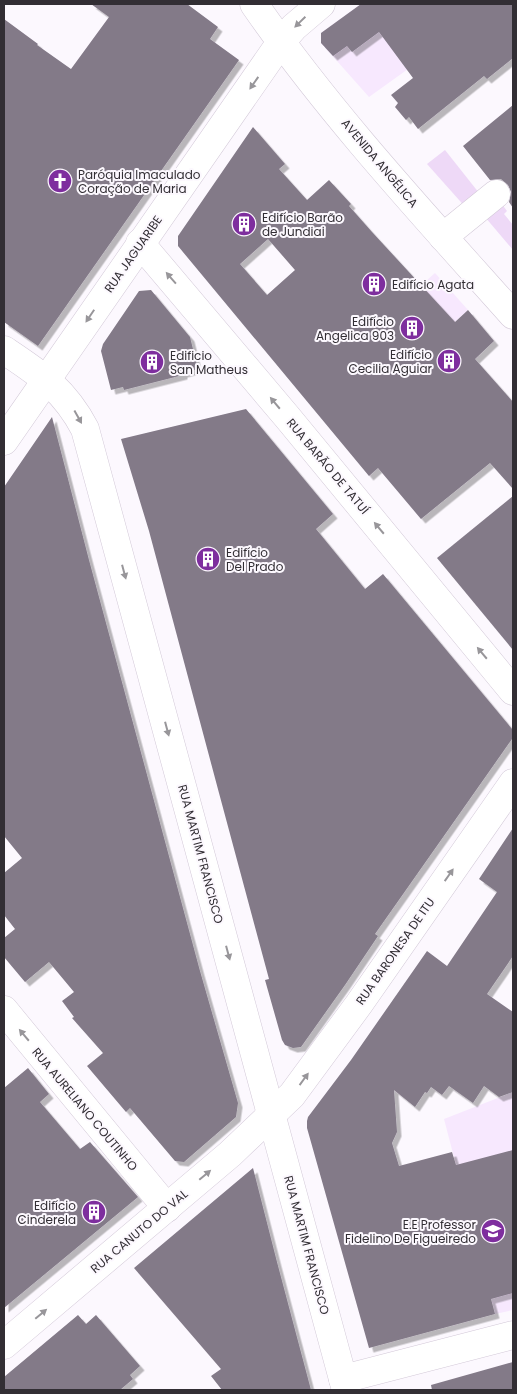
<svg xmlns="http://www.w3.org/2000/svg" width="517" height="1394" font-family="Poppins,sans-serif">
<defs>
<filter id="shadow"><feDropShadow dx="4.5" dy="4.5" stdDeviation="0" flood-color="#0004"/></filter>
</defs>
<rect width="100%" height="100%" fill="#fcf8fe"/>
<g fill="#f7e8fe">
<path d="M361,4h142l10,11v43l-3,2 -35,-39 -106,76 -48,-54v-10z"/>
<path d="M435,273l33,37 -76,68 -32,-38z"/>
<path d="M513,1092v218l-18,4 -51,-195z"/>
</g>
<g fill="#eed9f7">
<path d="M445,150l38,48 -15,12 -41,-46z"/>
<path d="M501,203l6,8 -3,3 9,11v25l-28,-33z"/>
</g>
<g fill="#837a88" fill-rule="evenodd" filter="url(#shadow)">
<path d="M91,4h96l31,23 -8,12 29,21 -201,286 -34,-24v-303l34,25 -1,1 34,24 38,-52z"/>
<path d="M361,4h152v54l-26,21 -3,-3 -66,53 -9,-12 -3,3 -11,-13 3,-4 -7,-8 22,-17 -34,-46 -27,20 -5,-6 -14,10 -12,-13v-10z"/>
<path d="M513,105v103l-4,-6 2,-10 -3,-7 -7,-6 -11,1 -27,-34z"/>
<path d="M253,127l32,37 -6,5 28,31 22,-20 22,24 -2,2 23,26 83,90 13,-12 26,31 -19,18 38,43v87l-23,-26 -69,56 -43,-51 -9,8 -191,-230v-10zM268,239l27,31 -28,25 -27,-31z"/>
<path d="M151,290l39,47 8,32 -15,4v2l-59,15 -1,-3 -12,3 -10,-39 2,-7 36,-53z"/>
<path d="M246,409l87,105 -17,15 49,60 18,-15 129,155 1,4 -1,6 -137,195 3,2 -33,49 -44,62 -8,1 -8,-3 -3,-5 -17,-60 4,-1 -50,-186 -70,-262 -28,-92z"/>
<path d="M52,417l37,143 111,411 38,132 -2,14 -52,45 -9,-1 -45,-53 -4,4 -39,-46 16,-13 -31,-35 2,-1 -12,-16 12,-9 -25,-30 -24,20 -21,-25v-19l11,-9 -11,-14v-42l18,-15 -18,-22v-349z"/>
<path d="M513,496v154l-76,-92z"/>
<path d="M513,828v128l-26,38 26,18v80l-14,5 -15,-11 -11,17 -24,-17 -7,9 -11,-8 -4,6 -2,-1 -10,15 -21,-17 3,42 -5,11 7,23 53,-14 4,13 57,-15v143l-22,6 4,15 -126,34 -62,-220v-7l1,-4 43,-57 76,-109 20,15 50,-74 -18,-13z"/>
<path d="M28,1068l21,26 -9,8 40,47 10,-7 48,55 -134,111v-220z"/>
<path d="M253,1168l24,94 34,128h-89l-11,-14 10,-7 -87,-101z"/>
<path d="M78,1315l8,9 10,-9 44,51 -10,9 3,4 -13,11h-116v-13z"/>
<path d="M513,1362v28h-81l-1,-5z"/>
</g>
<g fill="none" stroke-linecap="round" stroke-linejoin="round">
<g stroke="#d3c9d8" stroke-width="29">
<g id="minor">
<path d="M443,237l53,-43"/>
<path d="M140,243l148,175 225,273"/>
<path d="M4,350c36,24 60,39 81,79l261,961"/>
<path d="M4,441l277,-399 13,-15 27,-23"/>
<path d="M4,1010l163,198"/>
<path d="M4,1345l226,-191 62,-59 67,-91 154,-221"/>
<path d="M343,1379l170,-44"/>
</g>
</g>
<g stroke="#d3c9d8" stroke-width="29">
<path id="major" d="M254,4c77,111 170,211 259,311"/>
</g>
<use href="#minor" stroke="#fff" stroke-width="28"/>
<use href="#major" stroke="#fff" stroke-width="28"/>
</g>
<defs><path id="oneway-solid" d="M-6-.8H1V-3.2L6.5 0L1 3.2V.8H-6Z" transform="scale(1.25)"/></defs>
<g fill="#98969a">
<use href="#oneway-solid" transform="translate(300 22) rotate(136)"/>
<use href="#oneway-solid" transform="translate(254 83) rotate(125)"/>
<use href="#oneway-solid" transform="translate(171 278) rotate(-131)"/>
<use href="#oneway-solid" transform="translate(90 316) rotate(124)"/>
<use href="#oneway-solid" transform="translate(275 403) rotate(-130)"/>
<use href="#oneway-solid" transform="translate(78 417) rotate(61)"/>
<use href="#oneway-solid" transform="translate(379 528) rotate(-130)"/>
<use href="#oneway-solid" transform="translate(124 572) rotate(75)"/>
<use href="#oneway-solid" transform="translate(482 653) rotate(-130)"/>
<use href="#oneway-solid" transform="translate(167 729) rotate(75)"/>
<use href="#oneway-solid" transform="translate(449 875) rotate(-55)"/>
<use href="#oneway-solid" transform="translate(228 953) rotate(75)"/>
<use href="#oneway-solid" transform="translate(24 1035) rotate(-130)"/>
<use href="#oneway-solid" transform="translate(304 1079) rotate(-54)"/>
<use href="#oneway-solid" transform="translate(205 1175) rotate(-40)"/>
<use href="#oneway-solid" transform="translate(41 1314) rotate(-40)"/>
</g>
<defs>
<g id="church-disc" transform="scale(1.25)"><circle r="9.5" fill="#7e2e9e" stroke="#fcf8fe"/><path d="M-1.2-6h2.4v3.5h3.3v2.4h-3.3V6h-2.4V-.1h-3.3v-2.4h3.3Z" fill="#fff"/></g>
<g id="building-disc" transform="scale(1.25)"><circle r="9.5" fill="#7e2e9e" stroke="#fcf8fe"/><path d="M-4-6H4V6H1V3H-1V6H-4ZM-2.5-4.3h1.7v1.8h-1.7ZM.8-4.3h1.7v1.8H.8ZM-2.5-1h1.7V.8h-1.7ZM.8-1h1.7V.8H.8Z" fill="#fff"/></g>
<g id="school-disc" transform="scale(1.25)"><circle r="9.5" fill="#7e2e9e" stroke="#fcf8fe"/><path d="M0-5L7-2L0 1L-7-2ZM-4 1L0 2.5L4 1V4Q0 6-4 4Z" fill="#fff"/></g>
</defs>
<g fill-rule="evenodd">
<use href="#church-disc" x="60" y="181"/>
<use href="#building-disc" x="244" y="224"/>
<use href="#building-disc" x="374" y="284"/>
<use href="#building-disc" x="412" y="328"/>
<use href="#building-disc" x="449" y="361"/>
<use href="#building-disc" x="152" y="362"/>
<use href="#building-disc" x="208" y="559"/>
<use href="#building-disc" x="94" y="1212"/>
<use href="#school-disc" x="493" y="1231"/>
</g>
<g text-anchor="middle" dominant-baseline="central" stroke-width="4" stroke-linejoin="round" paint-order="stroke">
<g font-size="12" fill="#322e34" stroke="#fcf8fe">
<text transform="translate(380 163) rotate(50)">AVENIDA ANGÉLICA</text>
<text transform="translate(133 254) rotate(-55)">RUA JAGUARIBE</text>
<text transform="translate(328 466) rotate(50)">RUA BARÃO DE TATUÍ</text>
<text transform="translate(201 854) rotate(75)">RUA MARTIM FRANCISCO</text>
<text transform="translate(395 951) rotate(-55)">RUA BARONESA DE ITU</text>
<text transform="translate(85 1109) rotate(50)">RUA AURELIANO COUTINHO</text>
<text transform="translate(139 1231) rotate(-40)">RUA CANUTO DO VAL</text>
<text transform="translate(307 1245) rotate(75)">RUA MARTIM FRANCISCO</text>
</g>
<g font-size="12" fill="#322e34" stroke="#fcf8fe" text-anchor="start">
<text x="78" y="174">Paróquia Imaculado<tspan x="78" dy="14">Coração de Maria</tspan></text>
<text x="262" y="217">Edifício Barão<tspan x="262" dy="14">de Jundiai</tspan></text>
<text x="392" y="284">Edifício Agata</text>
<text x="394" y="321" text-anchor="end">Edifício<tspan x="394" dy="14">Angelica 903</tspan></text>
<text x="432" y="354" text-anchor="end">Edifício<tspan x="432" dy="14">Cecilia Aguiar</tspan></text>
<text x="170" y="355">Edificio<tspan x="170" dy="14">San Matheus</tspan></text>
<text x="226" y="552">Edifício<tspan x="226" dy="14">Del Prado</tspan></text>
<text x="76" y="1205" text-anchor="end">Edifício<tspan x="76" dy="14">Cinderela</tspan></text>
<text x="476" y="1224" text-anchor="end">E.E Professor<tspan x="476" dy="14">Fidelino De Figueiredo</tspan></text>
</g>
</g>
<rect width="517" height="1394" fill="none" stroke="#322e34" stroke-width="10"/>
</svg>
